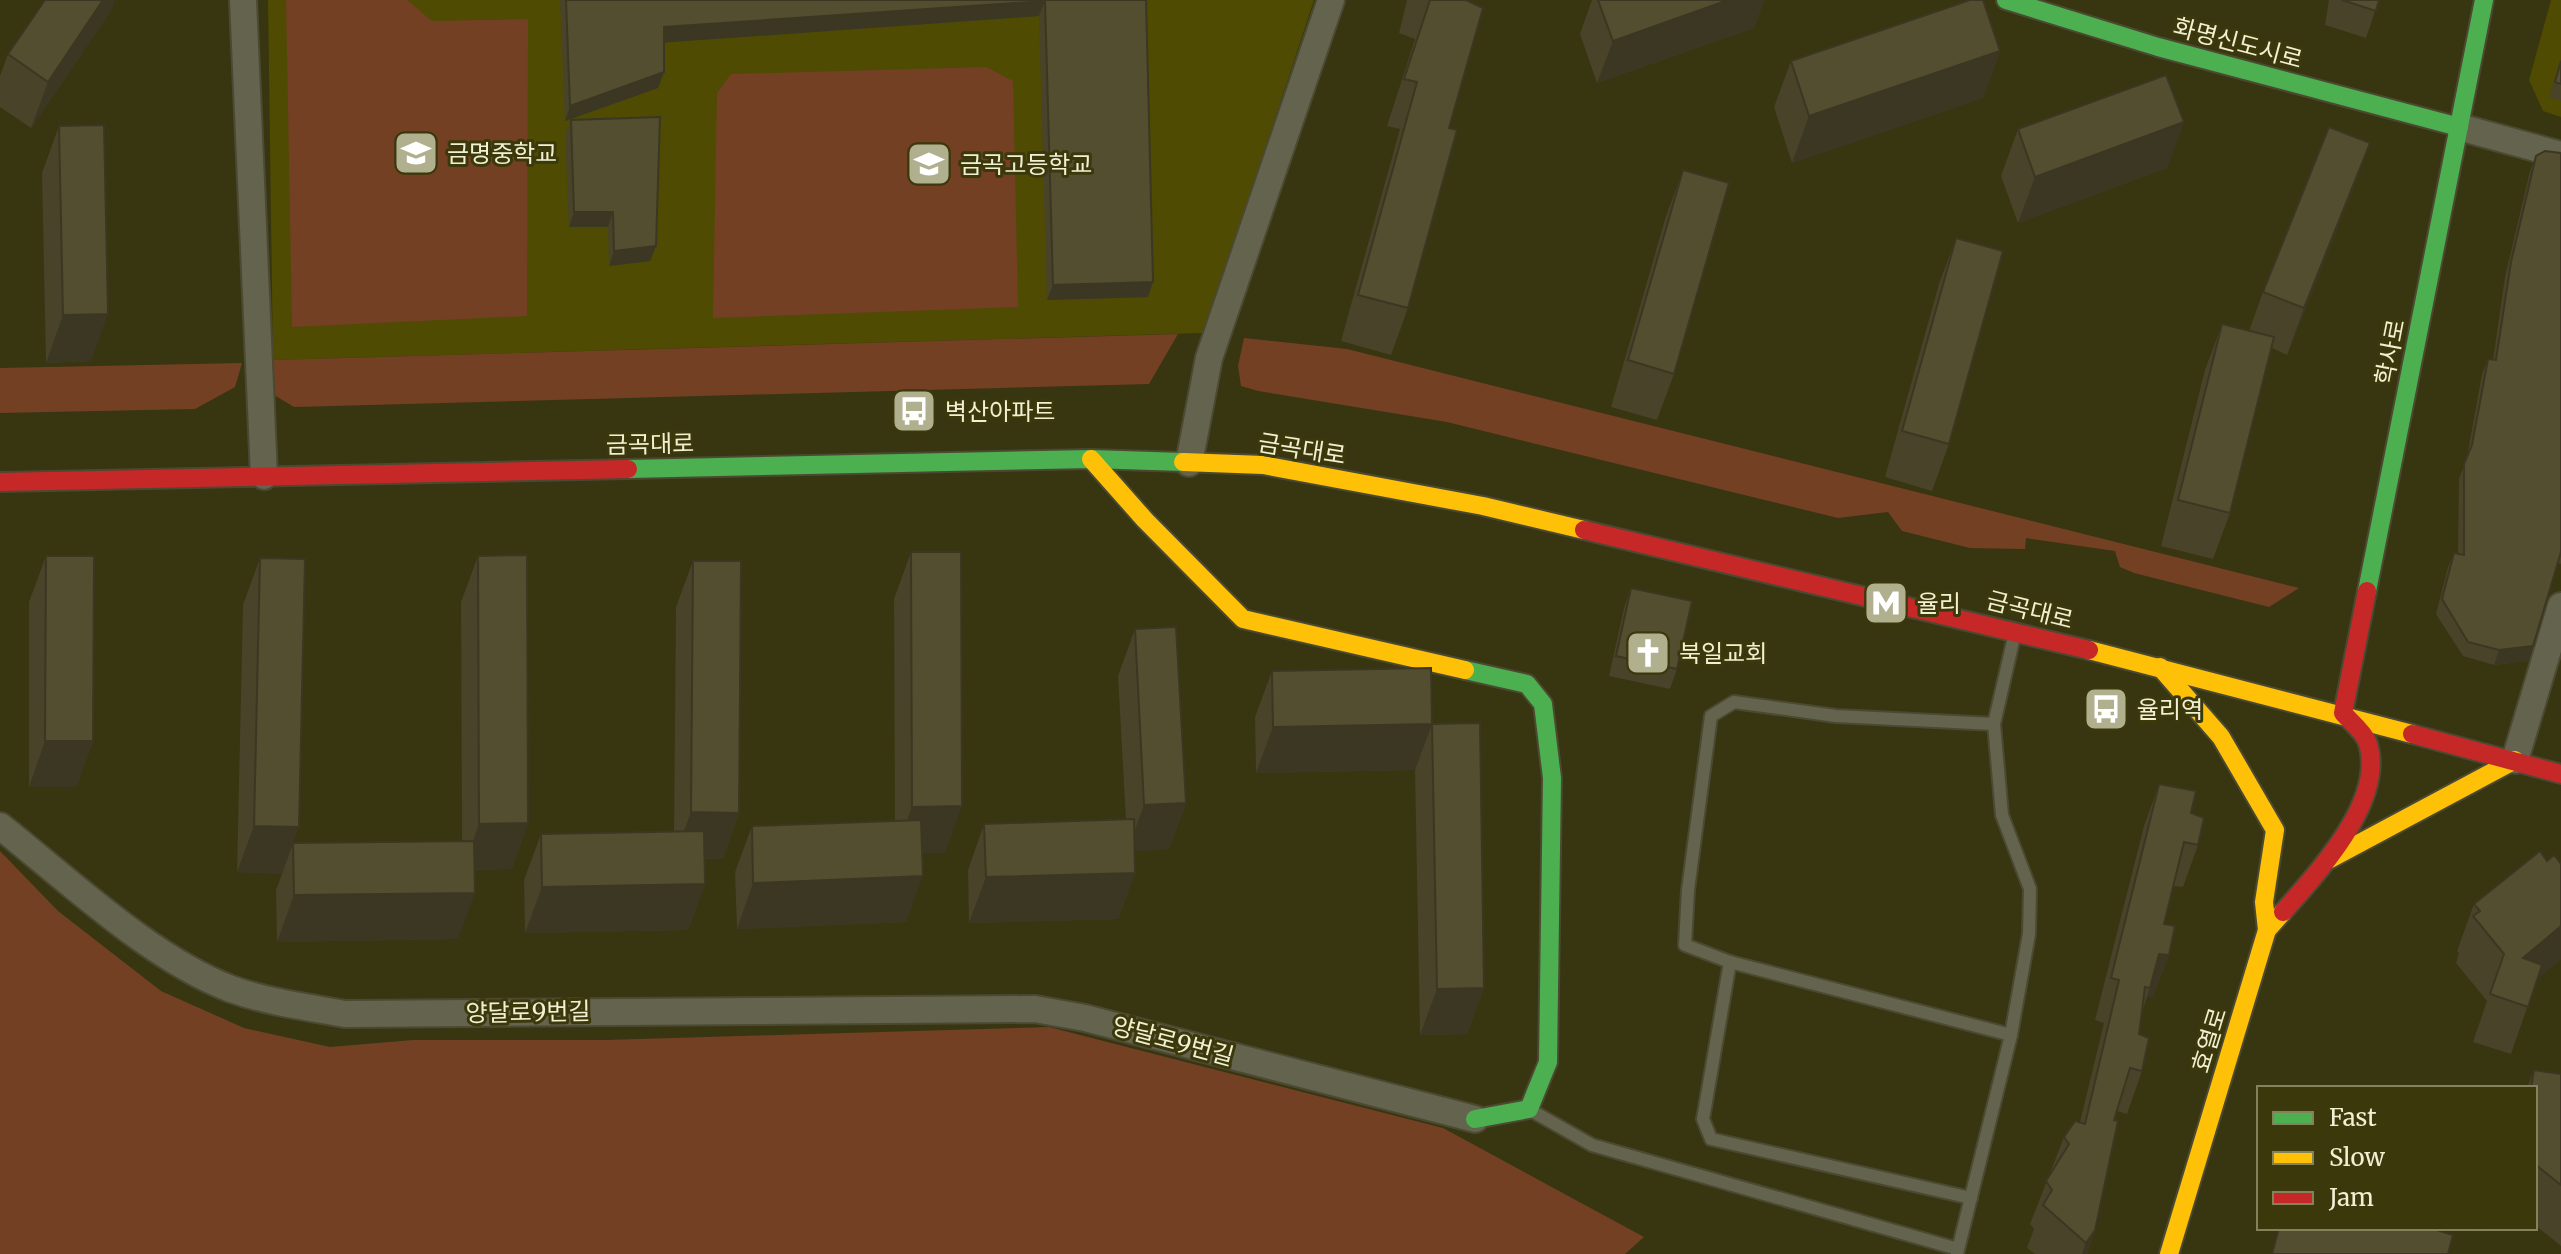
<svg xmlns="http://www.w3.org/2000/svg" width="2561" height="1254" font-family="Merriweather,'Noto Sans KR',serif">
<rect width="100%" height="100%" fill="#383511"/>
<g fill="#4f4b02">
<path d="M268,0h1046l-110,333 -931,27z"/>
<path d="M2551,0h10v117l-18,-6 -14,-31z"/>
</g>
<g fill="#734023">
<path d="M286,0h121l25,21 96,-2 -1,297 -235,11z"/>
<path d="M986,67l27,14 5,226 -305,11 4,-225 14,-19z"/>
<path d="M1178,334l-29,50 -855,23 -20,-12 -1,-35z"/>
<path d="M1244,338l103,11 952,239 -30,19 -135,-34 -14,-6 -5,-16 -89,-13 -1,11 -55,-1 -68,-17 -14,-19 -50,6 -391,-96 -189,-31 -17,-5 -3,-20z"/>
<path d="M242,363l-7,24 -40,22 -195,4v-45z"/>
<path d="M0,851l58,60 103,80 83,37 86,19 83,-7h193l443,-13 394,101 201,109 -19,17h-1625z"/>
</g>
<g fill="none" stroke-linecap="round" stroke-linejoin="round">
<g stroke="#4b4932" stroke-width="16">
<g id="lane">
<path d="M1994,724l-158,-8 -102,-14 -23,14 -23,174 -3,55 45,17 281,73"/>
<path d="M1730,962l-27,157 8,20 260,59"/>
<path d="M1532,1111l60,34 366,104"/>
<path d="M1957,1254l54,-219 18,-101 1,-45 -28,-74 -8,-91 20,-87"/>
</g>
</g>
<g stroke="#4b4932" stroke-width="30">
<g id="street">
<path d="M243,0l21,476"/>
<path d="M2459,127l102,28"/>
<path d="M1189,463l20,-105 122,-358"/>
<path d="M2515,760l46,-154"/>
<path d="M0,826c67,53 151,133 231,163 36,13 76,18 114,25l690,-5 50,9 390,101"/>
</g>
</g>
<g stroke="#4b4932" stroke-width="22">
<g id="fast">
<path d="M2006,0l152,47 301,80"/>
<path d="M628,469l463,-10 92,3"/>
<path d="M2367,591l117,-591"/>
<path d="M1465,670l62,14 16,20 9,74 -4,284 -19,47 -54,10"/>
</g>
</g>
<g stroke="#4b4932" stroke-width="22">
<g id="slow">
<path d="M1091,459l54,61 98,99 222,51"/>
<path d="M1183,462l80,3 220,41 101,24"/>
<path d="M2089,650l323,84"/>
<path d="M2160,667l61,70 54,93 -11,72 3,28"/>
<path d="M2330,859l185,-99"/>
<path d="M2169,1254l98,-324 16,-18"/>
</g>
</g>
<g stroke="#4b4932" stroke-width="22">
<g id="jam">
<path d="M0,482l628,-13"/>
<path d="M1584,530l505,120"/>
<path d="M2412,734l149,40"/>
<path d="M2283,912c34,-39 105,-113 84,-171 -4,-10 -17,-20 -24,-28l24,-122"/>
</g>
</g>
<use href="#lane" stroke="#64634d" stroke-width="12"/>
<use href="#street" stroke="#64634d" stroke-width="26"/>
<use href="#fast" stroke="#4caf50" stroke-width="18"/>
<use href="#slow" stroke="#ffc107" stroke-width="18"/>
<use href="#jam" stroke="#c62828" stroke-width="18"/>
</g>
<g fill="#484329">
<path d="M560,0h586l2,297 -101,3 -8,-284 -375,26v30l-6,16 -93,33z"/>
<path d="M1407,0h59l-17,128 -41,180 -17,47 -50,-14 59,-212 -13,-3 28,-87 -16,-6z"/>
<path d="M1592,0h172l-10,28 -157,55 -17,-49z"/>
<path d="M2329,0h50l-13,38 -41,-13z"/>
<path d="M112,9l-81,119 -31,-21v-31l8,-22z"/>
<path d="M2000,51l-17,47 -191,65 -18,-56 17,-46z"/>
<path d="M2561,59v42l-12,-4z"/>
<path d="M571,120l85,126 -6,15 -41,5 -1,-39h-39l-4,-92z"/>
<path d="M2184,122l-17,46 -149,55 -17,-47 17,-47z"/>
<path d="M59,126l32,235 -45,2 -4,-190z"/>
<path d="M2370,143l-17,46 -66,166 -15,-7 -42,165 -17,46 -52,-13 44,-176 17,-46 27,7 14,-39z"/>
<path d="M2561,153v411l-3,-1 -30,98 -34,4 -31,-9 -27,-42 12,-47 6,-14 4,1 1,-75 8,-22 15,-83 6,-15 5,1 12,-83 25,-106 6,-15z"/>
<path d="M1683,170l-9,204 -17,46 -46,-13 55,-191z"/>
<path d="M1956,238l-7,206 -17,47 -47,-14 54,-193z"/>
<path d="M911,552l34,301h-23l-16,69 -169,7 -2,-57 17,-46 143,-5 -1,-222z"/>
<path d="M46,556l47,185 -17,46h-47v-185z"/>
<path d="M478,556l50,267 -16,46 -38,1 -16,69 -181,3 -1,-52 6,-16 -45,-2 6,-267 17,-47 33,285 169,-2 -1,-239z"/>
<path d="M693,561l46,252 -16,46h-19l1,25 -17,46 -163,3 -1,-53 17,-46 133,-3 2,-224z"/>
<path d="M1631,588l46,81 -7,20 -61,-13 15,-68z"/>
<path d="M1135,629l51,174 -17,46 -34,2v22l-17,46 -149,4 -1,-53 16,-46 142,-4 -8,-144z"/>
<path d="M1272,671l160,53 52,264 -17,46 -47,1 -5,-265 -159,3 -1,-56z"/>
<path d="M2159,784l32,29 7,32 -15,42 -10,-1 -9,38 5,31 -16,42h-6l-4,12 -4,25 3,37 -15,43 -10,-3 -3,9 -19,110 -8,24h-52l-8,-6 7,-19 -4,-5 34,-87 16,-15 24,-99 -9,-3 49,-194z"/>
<path d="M2474,904l63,75 -26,75 -38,-12 14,-41 -31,-38 3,-10 -2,-2z"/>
<path d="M2534,1070l27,4v172l-26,-21v-137h-8z"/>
</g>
<g fill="#3b3722">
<path d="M103,0h12l-3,9 -81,119 17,-46z"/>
<path d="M1728,0h36l-10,28 -157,55 16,-42z"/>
<path d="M1045,1l-6,15 -381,27 6,-16z"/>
<path d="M2000,51l-17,47 -191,65 17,-47z"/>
<path d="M664,72l-6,16 -93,33 5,-15z"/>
<path d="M2184,122l-17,46 -149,55 17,-46z"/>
<path d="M2370,143l-17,46 -66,166 17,-47z"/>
<path d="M574,212h39l-5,15h-39z"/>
<path d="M656,246l-6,15 -41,5 5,-15z"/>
<path d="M1153,282l-5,15 -101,3 6,-15z"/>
<path d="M108,314l-17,47 -45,2 17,-48z"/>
<path d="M2533,646l-5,15 -34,4 5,-15z"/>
<path d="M1432,724l-17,46 -159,3 17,-46z"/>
<path d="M45,741h48l-17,46h-47z"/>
<path d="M1186,803l-17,46 -42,3 17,-47z"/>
<path d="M962,806l-17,47h-50l17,-46z"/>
<path d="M691,812l48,1 -16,46 -49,-1z"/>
<path d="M528,823l-16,46 -49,1 16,-46z"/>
<path d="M254,826l45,1 -17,47 -45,-2z"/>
<path d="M1135,873l-17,46 -149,4 17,-46z"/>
<path d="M923,876l-17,46 -169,7 16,-46z"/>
<path d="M705,884l-17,46 -163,3 17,-46z"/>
<path d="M475,893l-17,46 -181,3 17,-47z"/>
<path d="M2561,926v34l-50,41 12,-43z"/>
<path d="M2159,954l10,1 -16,42h-6z"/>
<path d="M1484,988l-17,46 -47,1 17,-46z"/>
<path d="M2480,1228h8l-10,5z"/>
<path d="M2095,1230l-8,24h-5l4,-11z"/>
</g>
<g fill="#544e30" stroke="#3b3722" stroke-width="2">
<path d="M45,0h58l-55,82 -40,-28z"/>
<path d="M566,0h580l7,282 -100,3 -8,-284 -381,26v45l-94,34z"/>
<path d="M1430,0h36l17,8 -34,120 8,2 -49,178 -50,-13 59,-213 -13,-3z"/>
<path d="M1598,0h130l-115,41z"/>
<path d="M1970,0h13l17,51 -191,65 -18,-55z"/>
<path d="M2342,0h37l-3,11z"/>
<path d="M2561,61v23l-6,-2z"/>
<path d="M2166,75l18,47 -149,55 -17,-48z"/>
<path d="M660,117l-4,129 -42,5 -1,-39h-39l-3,-92z"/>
<path d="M104,125l4,189 -45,1 -4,-189z"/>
<path d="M2329,127l41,16 -66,165 -41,-16z"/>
<path d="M2545,151l16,2v399l-28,94 -34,4 -31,-8 -26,-43 12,-46 10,2v-91l8,-19 16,-86 8,1 15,-98 25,-106z"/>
<path d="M1683,170l46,13 -55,191 -46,-14z"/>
<path d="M1956,238l47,13 -54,193 -47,-13z"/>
<path d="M2222,324l52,13 -44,176 -52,-13z"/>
<path d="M911,552h50l1,254 -50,1z"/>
<path d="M527,555l1,268 -49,1 -1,-268z"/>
<path d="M46,556h48l-1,185h-48z"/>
<path d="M260,558l45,1 -6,268 -45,-1z"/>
<path d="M693,561h48l-2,252 -48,-1z"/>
<path d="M1631,588l61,13 -15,68 -61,-13z"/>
<path d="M1176,627l10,176 -42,2 -9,-176z"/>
<path d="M1431,668l1,56 -159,3 -1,-56z"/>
<path d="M1480,723l4,265 -47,1 -5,-265z"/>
<path d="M2159,784l37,7 -5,22 13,5 -6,27 -14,-3 -20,82 11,2 -6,29 -10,-1 -9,34 -5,-1 -6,47 10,4 -7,33 -12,-3 -16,52 4,1 -23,109 -9,13 -43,-38 9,-15 -6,-9 23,-37 -5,-7 11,-16 10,3 34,-144 -8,-2z"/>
<path d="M1134,819l1,54 -149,4 -2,-53z"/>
<path d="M921,820l2,56 -170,7 -1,-57z"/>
<path d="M704,831l1,53 -163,3 -1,-53z"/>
<path d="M474,841l1,52 -181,2 -1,-52z"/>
<path d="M2540,851l7,10 7,-6 7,9v62l-38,32 19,7 -14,42 -38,-13 14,-40 -31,-38 7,-5 -6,-7z"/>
<path d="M2534,1070l27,4v111l-25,-20h-1v-77h-4z"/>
<path d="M2279,1228h151l23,7 -5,19h-176z"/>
</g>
<defs>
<g id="school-square" transform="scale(2.3)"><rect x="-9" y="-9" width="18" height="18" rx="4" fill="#b0af8e" stroke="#3b380b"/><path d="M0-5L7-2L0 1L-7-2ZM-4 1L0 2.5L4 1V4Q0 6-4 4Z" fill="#fff"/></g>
<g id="bus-square" transform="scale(2.3)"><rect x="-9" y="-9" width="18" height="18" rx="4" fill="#b0af8e" stroke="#3b380b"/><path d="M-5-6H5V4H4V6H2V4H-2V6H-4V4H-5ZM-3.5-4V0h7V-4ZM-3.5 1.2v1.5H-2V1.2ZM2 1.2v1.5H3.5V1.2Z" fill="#fff"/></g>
<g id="metro-square" transform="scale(2.3)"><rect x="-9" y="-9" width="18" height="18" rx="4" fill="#b0af8e" stroke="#3b380b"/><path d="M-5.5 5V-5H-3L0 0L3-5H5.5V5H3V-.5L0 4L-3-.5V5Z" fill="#fff"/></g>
<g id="church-square" transform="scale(2.3)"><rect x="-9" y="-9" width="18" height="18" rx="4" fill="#b0af8e" stroke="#3b380b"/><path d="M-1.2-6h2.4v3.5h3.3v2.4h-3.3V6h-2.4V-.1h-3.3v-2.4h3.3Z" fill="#fff"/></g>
</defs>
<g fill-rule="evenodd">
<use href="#school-square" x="416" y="153"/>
<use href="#school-square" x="929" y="164"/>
<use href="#bus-square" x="914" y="411"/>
<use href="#metro-square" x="1886" y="603"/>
<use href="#church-square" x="1648" y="653"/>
<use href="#bus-square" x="2106" y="709"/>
</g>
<g text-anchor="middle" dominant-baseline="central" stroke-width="6" stroke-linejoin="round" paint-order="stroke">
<g font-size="24" fill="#f1f0d2" stroke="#3b380b">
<text transform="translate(2238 43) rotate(15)">화명신도시로</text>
<text transform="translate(2390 352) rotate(-79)">학사로</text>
<text transform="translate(650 444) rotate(-1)">금곡대로</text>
<text transform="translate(1302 449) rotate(9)">금곡대로</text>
<text transform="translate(2030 610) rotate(14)">금곡대로</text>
<text transform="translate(528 1012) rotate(-1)">양달로9번길</text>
<text transform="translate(2209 1040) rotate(-73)">효열로</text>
<text transform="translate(1173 1041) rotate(15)">양달로9번길</text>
</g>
<g font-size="24" fill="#f1f0d2" stroke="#3b380b" text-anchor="start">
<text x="447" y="153">금명중학교</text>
<text x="960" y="164">금곡고등학교</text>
<text x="945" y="411">벽산아파트</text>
<text x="1917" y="603">율리</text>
<text x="1679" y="653">북일교회</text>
<text x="2137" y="709">율리역</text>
</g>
</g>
<rect x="2257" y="1086" width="280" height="144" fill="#3b380b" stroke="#84825b" stroke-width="2"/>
<rect x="2273" y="1112" width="40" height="12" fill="#4caf50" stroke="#84825b" stroke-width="2"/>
<text x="2329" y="1126" font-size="24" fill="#f1f0d2">Fast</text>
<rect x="2273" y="1152" width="40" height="12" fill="#ffc107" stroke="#84825b" stroke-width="2"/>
<text x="2329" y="1166" font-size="24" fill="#f1f0d2">Slow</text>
<rect x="2273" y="1192" width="40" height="12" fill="#c62828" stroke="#84825b" stroke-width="2"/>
<text x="2329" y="1206" font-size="24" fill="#f1f0d2">Jam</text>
</svg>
